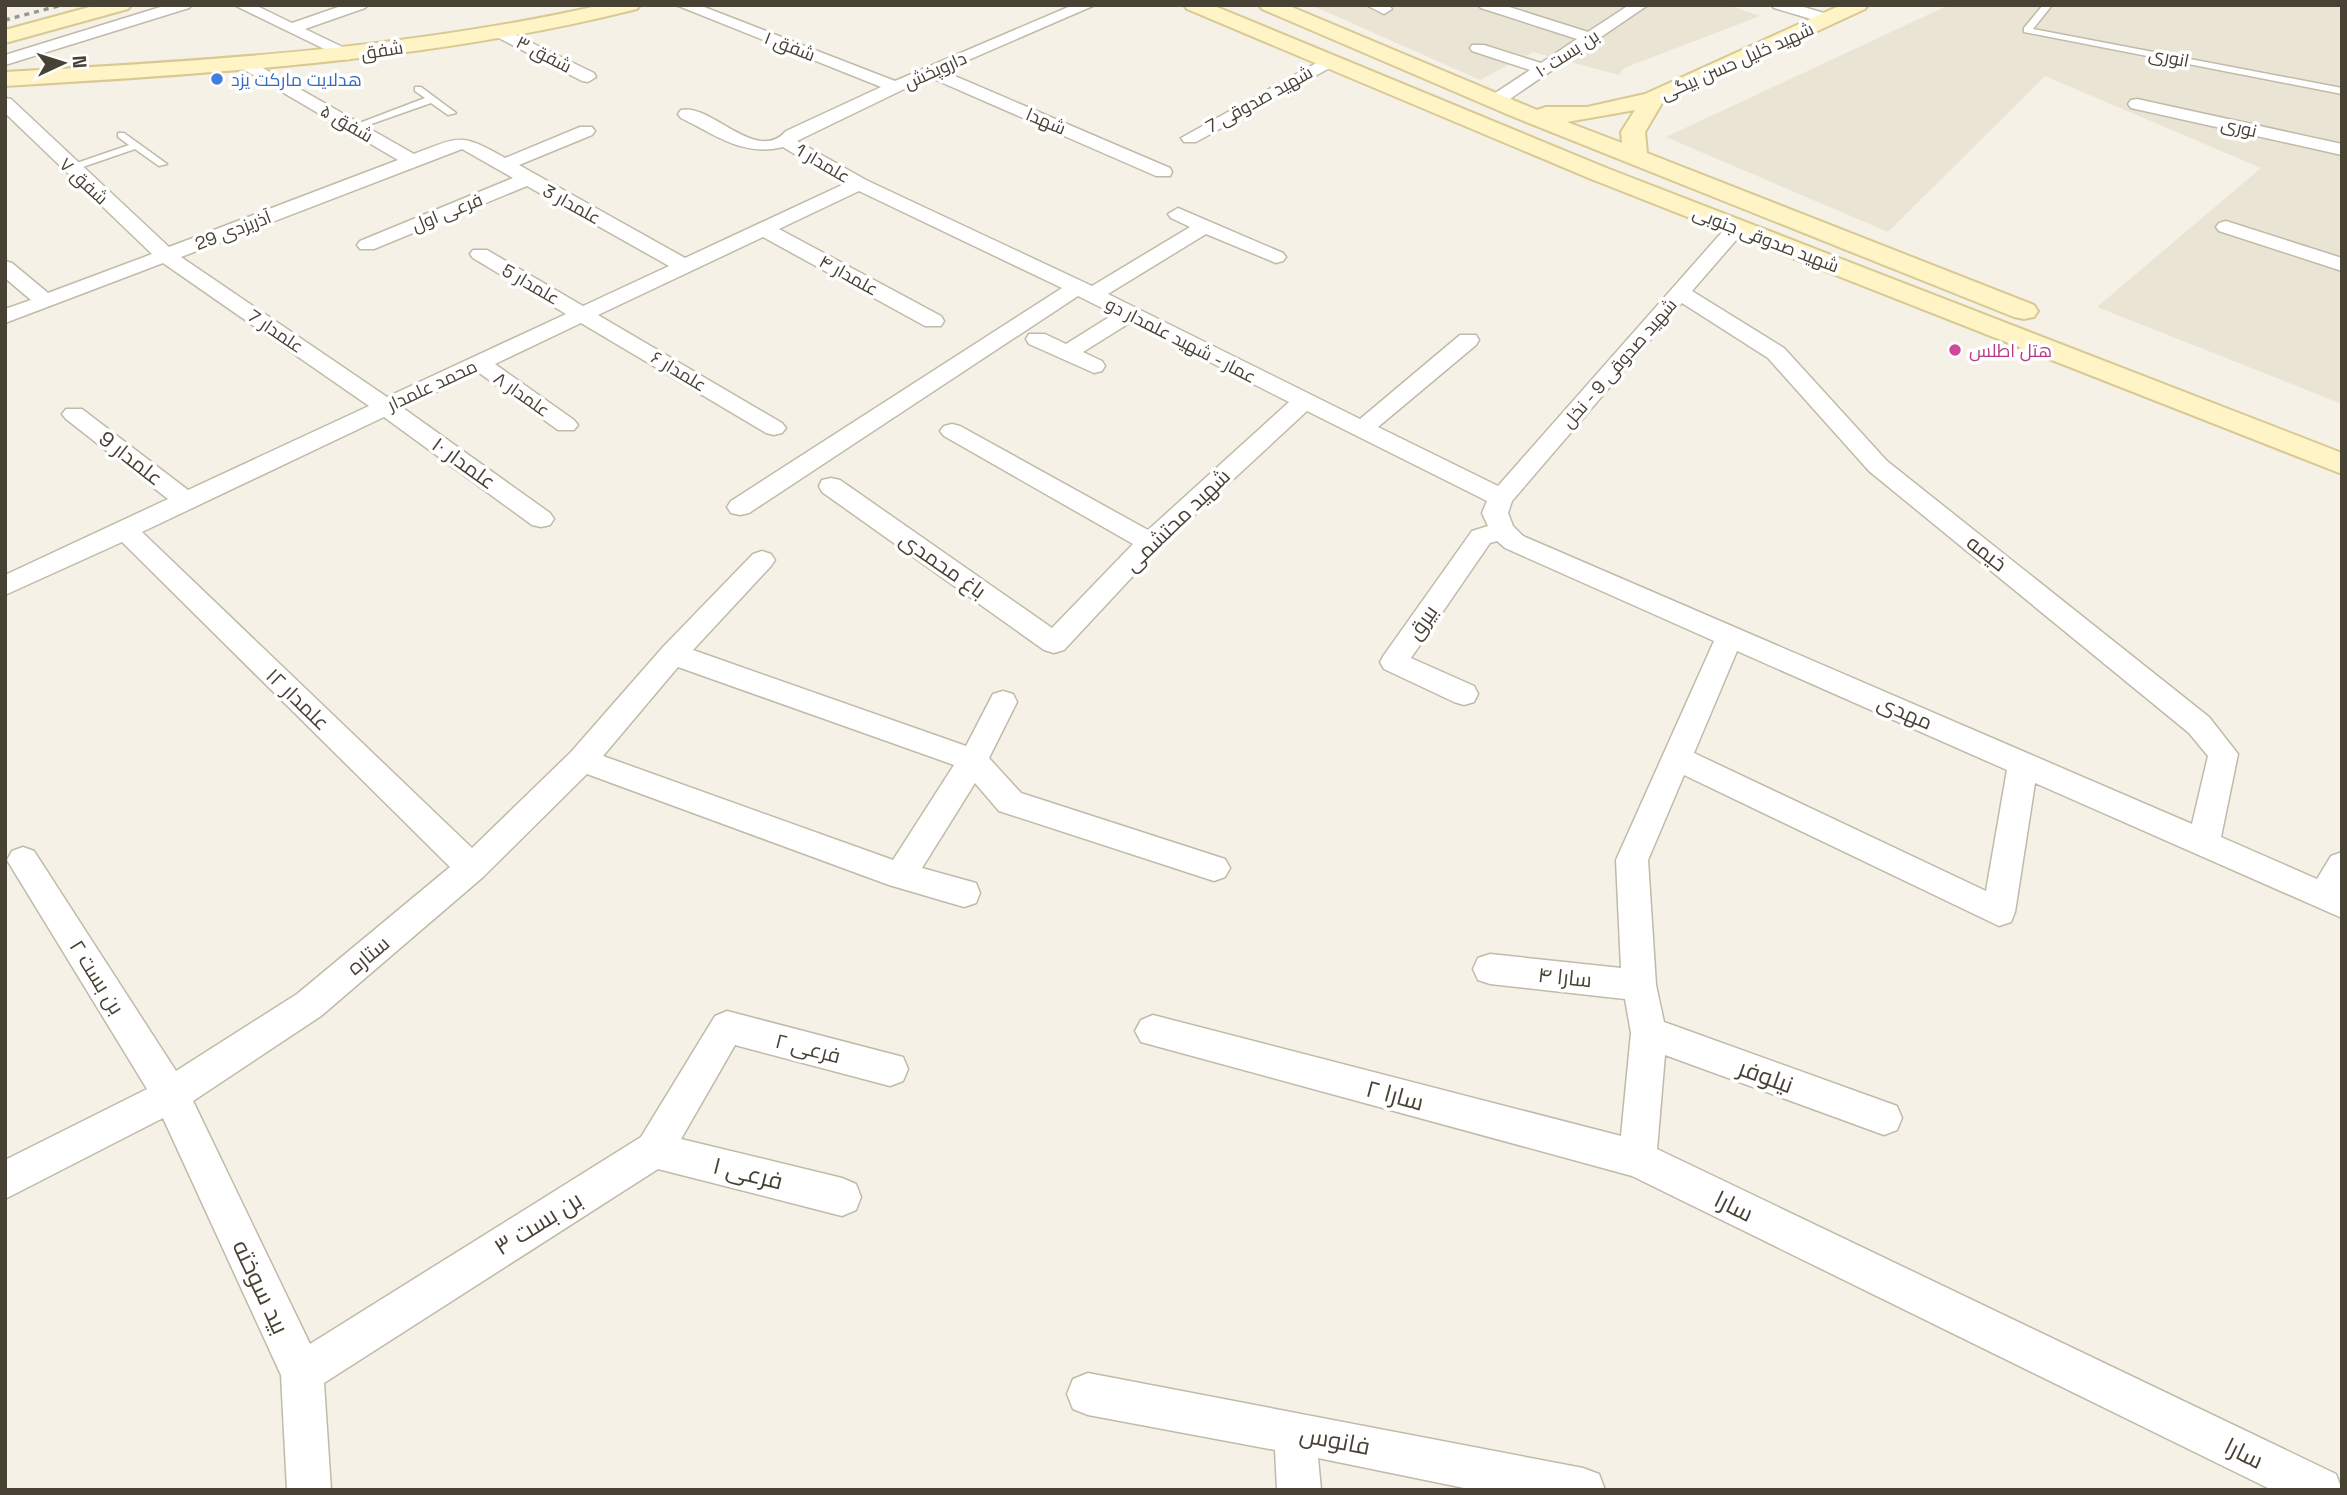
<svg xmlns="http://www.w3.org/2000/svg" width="2347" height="1495" font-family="'Space Grotesk',Cairo,sans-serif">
<rect width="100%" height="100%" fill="#f5f1e7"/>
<g fill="#e9e4d4">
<path d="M1311,5h417l32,11 -136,52 -5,7 -86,-23 -53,28z"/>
<path d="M1949,5h393v399l-245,-97 164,-139 -216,-92 -157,156 -222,-95z"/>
</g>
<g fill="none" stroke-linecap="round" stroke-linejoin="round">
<g stroke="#c1baa8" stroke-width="3">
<g id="lane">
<path d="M2043,5h9l-19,24 309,59v6l-318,-62v-4z"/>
<path d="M415,87h6l35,26 -8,2 -17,-12 -74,26 -8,-2 76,-29 -10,-7z"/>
<path d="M118,133h6l43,31 -8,2 -24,-17 -61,21h-6v-4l61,-21 -11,-8z"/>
</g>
</g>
<g stroke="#c1baa8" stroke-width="3">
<g id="street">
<path d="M167,5h25l-3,3 -184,57v-10z"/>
<path d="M234,5h21l37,18 52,-18h24l-3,3 -60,21 48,23 2,3 -8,5z"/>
<path d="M676,5h23l196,76 178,-76h22l-152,66 227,97 2,4 -2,4h-14l-227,-99 -132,64 69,39 226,106 98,-59 -19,-9 -3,-4 10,-6 105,45 3,4 -3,4 -7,2 -70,-29 -98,60 252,125 100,-84h16l3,5 -3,5 -98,82 120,59 232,-263h14l3,4 -3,4 -52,60 92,57 103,113 322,256 29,37 -17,83 96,42 14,-23 11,-4v66l-307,-135 -20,129 -4,10 -12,4 -315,-151 -36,85 8,125 8,37 233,84 5,12 -5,12 -13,5 -219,-80 -8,94 679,325 6,16h-70l-640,-314 -491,-134 -6,-11 6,-11 12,-5 468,121 10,-103 -6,-34 -135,-15 -12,-4 -5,-11 5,-11 12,-4 131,14 -5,-108 98,-219 -209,-93 -8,-7 -7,2 -79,115 63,28 4,8 -4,8 -10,3 -10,-3 -70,-33 -4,-7 4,-7 88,-124 16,-5 -6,-13 5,-12 -180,-90 -148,137 -95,102 -10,3 -10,-3 -222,-158 -3,-6 3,-6 9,-2 9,2 212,148 81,-84 -189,-108 -4,-5 4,-5 8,-2 8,2 188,104 141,-128 -158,-80 -48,30 19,9 3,5 -3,5 -8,2 -65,-29 -3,-5 3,-5h16l21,10 48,-30 -36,-18 -329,217 -9,2 -9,-2 -4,-6 4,-6 331,-213 -203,-97 -80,38 162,87 3,5 -3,5h-16l-162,-89 -165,78 184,108 4,5 -4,5 -8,2 -8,-2 -185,-110 -86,41 79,56 4,5 -4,5h-16l-80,-58 -75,36 147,105 4,6 -4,6 -9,2 -9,-2 -148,-108 -242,115 330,316 99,-96 92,-105 90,-93 9,-3 9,3 4,6 -4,6 -78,84 273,96 27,-52 10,-3 10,3 4,8 -28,56 32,35 204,66 5,9 -5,9 -11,4 -215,-70 -24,-28 -53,85 54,15 4,10 -4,10 -12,4 -75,-22 -302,-111 -104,103 -162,139 -128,85 117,243 331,-207 74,-121 12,-5 176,46 5,12 -5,12 -13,5 -155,-41 -54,94 161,39 14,6 5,13 -5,13 -14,6 -184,-47 -334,214 7,107h-44l-6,-115 -118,-257 -158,81v-39l142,-71 -140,-229 5,-9 11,-4 11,4 142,220 121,-77 153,-127 -328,-325 -117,53v-20l163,-76 -102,-80 -4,-5 4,-5h16l106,81 181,-84 -206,-143 -158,60v-14l26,-9 -26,-22v-17l7,2 36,30 104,-39 -147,-141v-15l6,1 158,148 229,-87 -157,-92 -2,-4 8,-5 167,95c47,-18 46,-21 91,4l75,-31h12l3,4 -3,4 -73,30 166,93 159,-74 -61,-37c-40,10 -67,-12 -102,-29l-3,-4 3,-4c30,-7 76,55 105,21l95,-44zM462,149l51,29 -153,63 -3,4 3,4h14l153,-63 142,80 -86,40 -96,-56h-14l-3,4 3,4 93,56 -179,83 -206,-140zM1682,303l86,55 101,113 320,262 19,23 -16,68 -669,-288 -10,-10 -5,-13 4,-12zM1737,651l270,119 -21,121 -292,-138zM678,667l276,98 -61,95 -290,-104z"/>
<path d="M1366,5h22l4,4 -8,5z"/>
<path d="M1478,5h25l85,27 41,-27h19l-147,100h-12l-3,-4 3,-4 41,-27 -58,-19 -2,-3 2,-3h12l57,18 36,-24 -96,-31z"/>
<path d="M1771,5h26l37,11 2,3 -8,5 -54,-16z"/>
<path d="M499,27l95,46 2,4 -8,5 -6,-1 -89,-46 -2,-3 2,-3z"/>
<path d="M1329,56l8,5 -2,4 -139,77h-12l-3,-4z"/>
<path d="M2137,99l205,45v11l-211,-47 -3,-4 3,-4z"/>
<path d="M2226,221l116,37v13l-123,-40 -3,-4 3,-4z"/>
<path d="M1088,1373l495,95 16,6 6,16h-131l-156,-32 3,32h-44l-2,-40 -187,-35 -15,-6 -6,-15 6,-15z"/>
</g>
</g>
<g stroke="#d8c993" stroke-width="4">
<g id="secondary">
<path d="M97,5h34l-3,4 -123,34v-13z"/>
<path d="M602,5h38l-3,4c-207,52 -420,64 -632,77v-14c200,-11 401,-23 597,-67z"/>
<path d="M1184,5h28l397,164 733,284v21l-751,-295 -404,-170z"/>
<path d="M1259,5h28l250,105 9,-3h41l58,-13 196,-89h27l-3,4 -203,94 -17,29 2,21 387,152 4,6 -4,6 -10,2 -10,-2 -505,-202 -247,-106zM1635,110l-14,22 1,11 -55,-21z"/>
</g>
</g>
<use href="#lane" fill="#fff" fill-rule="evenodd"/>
<use href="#street" fill="#fff" fill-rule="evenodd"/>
<use href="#secondary" fill="#fff4c6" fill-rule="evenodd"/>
<path stroke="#979797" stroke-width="3.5" stroke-dasharray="5 5" stroke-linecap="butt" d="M5,20l57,-15"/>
</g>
<circle fill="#3f7fe0" stroke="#fff" stroke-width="2.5" cx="217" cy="79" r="7"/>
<circle fill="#d1479c" stroke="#fff" stroke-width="2.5" cx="1955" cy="350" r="7"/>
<g text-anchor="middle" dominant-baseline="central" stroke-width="7" stroke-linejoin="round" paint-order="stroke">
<g font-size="18" fill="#484235" stroke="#fff">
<text transform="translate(790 46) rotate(21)">شفق ۱</text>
<text transform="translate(382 50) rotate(-9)">شفق</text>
<text transform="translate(1567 53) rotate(-33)">بن بست ۱۰</text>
<text transform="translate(544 54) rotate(27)">شفق ۳</text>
<text transform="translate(2169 57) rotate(11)">انوری</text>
<text transform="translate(1737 61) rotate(-24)">شهید خلیل حسن بیگی</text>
<text transform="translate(935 70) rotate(-24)">داروپخش</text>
<text transform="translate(1259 99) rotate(-29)">شهید صدوقی 7</text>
<text transform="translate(1046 121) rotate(23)">شهدا</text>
<text transform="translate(347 123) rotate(30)">شفق ۵</text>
<text transform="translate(2239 127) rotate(13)">نوری</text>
<text transform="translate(823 163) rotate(30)">علمدار 1</text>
<text transform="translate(84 181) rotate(43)">شفق ۷</text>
<text transform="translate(572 204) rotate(29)">علمدار 3</text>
<text transform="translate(447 212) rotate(-22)">فرعی اول</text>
<text transform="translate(233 230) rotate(-21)">آذریزدی 29</text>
<text transform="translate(1766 239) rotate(21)">شهید صدوقی جنوبی</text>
<text transform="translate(849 275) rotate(29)">علمدار ۴</text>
<text transform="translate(531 284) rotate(30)">علمدار 5</text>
<text transform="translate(276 331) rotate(34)">علمدار 7</text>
<text transform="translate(1181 340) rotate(27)">عمار - شهید علمدار دو</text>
<text transform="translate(1619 363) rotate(-49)">شهید صدوقی 9 - نخل</text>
<text transform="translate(679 371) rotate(31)">علمدار ۶</text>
<text transform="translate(432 385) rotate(-25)">محمد علمدار</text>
<text transform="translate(522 394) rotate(35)">علمدار ۸</text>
</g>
<g font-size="18" fill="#366cbe" stroke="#fff" text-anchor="start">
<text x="231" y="79">هدلایت مارکت یزد</text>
</g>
<g font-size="18" fill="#b23c85" stroke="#fff" text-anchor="start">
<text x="1969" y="350">هتل اطلس</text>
</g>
<g font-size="21" fill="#484235" stroke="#fff">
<text transform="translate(131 458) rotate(38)">علمدار 9</text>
<text transform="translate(464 463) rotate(36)">علمدار ۱۰</text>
<text transform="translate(1177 520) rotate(-44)">شهید محتشمی</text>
<text transform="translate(1987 553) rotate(38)">خیمه</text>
<text transform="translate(943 565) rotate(35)">باغ محمدی</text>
<text transform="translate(1422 622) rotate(-55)">بیرق</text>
<text transform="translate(298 699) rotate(44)">علمدار ۱۲</text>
<text transform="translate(1905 712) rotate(23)">مهدی</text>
<text transform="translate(368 955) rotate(-40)">ستاره</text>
<text transform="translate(97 977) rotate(58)">بن بست ۲</text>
<text transform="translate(1565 977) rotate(6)">سارا ۴</text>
<text transform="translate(808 1048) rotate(14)">فرعی ۲</text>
</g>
<g font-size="24" fill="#484235" stroke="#fff">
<text transform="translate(1766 1076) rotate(20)">نیلوفر</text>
<text transform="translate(1395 1095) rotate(15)">سارا ۲</text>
<text transform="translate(748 1173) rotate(14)">فرعی ۱</text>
<text transform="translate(1734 1206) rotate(26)">سارا</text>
<text transform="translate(538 1223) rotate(-32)">بن بست ۳</text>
<text transform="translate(261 1287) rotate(65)">بید سوخته</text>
<text transform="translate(1335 1440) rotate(11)">فانوس</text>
<text transform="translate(2244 1453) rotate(26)">سارا</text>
</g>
</g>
<rect width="2347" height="1495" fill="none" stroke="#484235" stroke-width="14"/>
<g transform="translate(63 63) rotate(86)" stroke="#ffffff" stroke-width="5" paint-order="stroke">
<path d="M0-5L12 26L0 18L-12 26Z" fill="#484235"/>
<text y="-10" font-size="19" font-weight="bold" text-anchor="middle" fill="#484235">N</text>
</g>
</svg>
